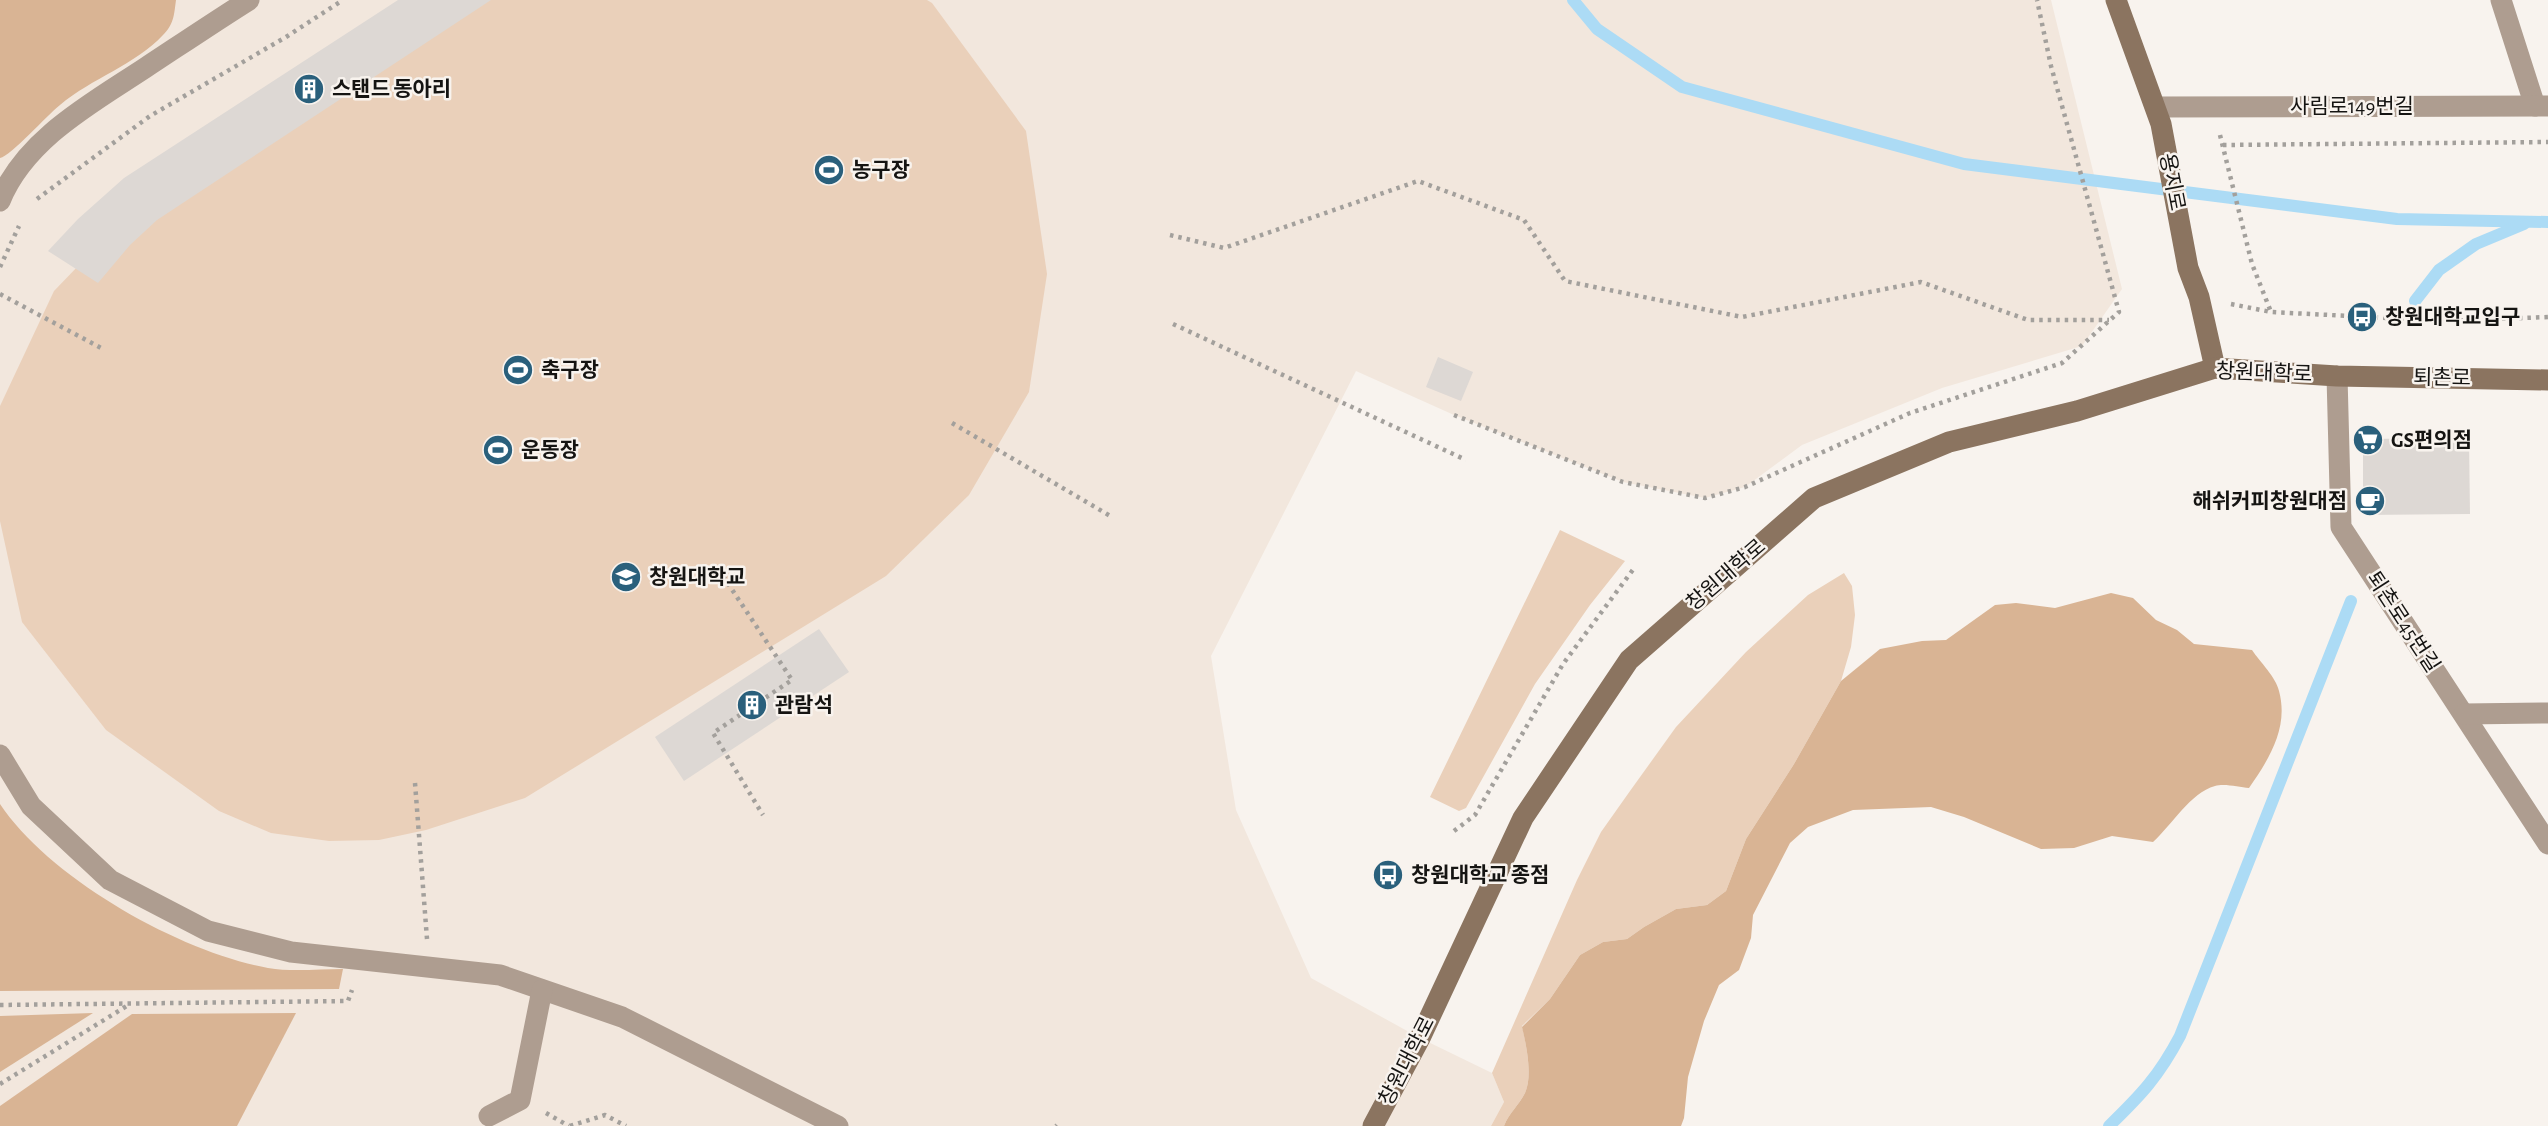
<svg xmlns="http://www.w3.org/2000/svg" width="2548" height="1126" font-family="'Alegreya Sans','Noto Sans KR',sans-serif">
<rect width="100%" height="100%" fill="#f8f3ee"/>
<path fill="#f2e7dd" d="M0,0h2051l71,289 -40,57 -140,42 -140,57 -57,42 -40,11 -82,-16 -169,-67 -98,-44 -145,285 25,154 75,168 109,60 72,35 12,29 -13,24h-1491z"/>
<g fill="#ead0ba">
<path d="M456,0h471l5,3 94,128 21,143 -18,118 -60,103 -83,81 -361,222 -99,32 -47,10 -50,1 -58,-8 -52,-22 -113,-81 -84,-108 -22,-101v-115l54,-115 81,-84z"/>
<path d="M1560,530l65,31 -35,44 -55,79 -69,124 -7,3 -29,-14z"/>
<path d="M1844,573l8,13 3,29 -4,32 -10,34 -47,83 -48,75 -20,52 -19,14 -31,4 -32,18 -17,12 -24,3 -23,13 -30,44 -28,27c4,18 11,50 3,67 -6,12 -16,20 -21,33h-13l13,-24 -12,-29 85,-193 24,-48 29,-41 46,-64 70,-75 62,-57z"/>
</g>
<g fill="#d9b494">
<path d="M0,0h176c-2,15 -2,24 -13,35 -28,30 -71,43 -103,70 -13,10 -49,51 -60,53z"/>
<path d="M2111,593l22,5 23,22 21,10 17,14 58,6c8,12 24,27 27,41 10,37 -10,68 -30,97 -10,-1 -25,-5 -34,-2 -25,7 -43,39 -62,56l-41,-6 -38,12 -33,1 -77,-32 -33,-10 -78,3 -45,17 -18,16 -37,72 -2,23 -12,32 -20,15 -15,36 -16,56 -4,41 -3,8h-177c5,-13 15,-21 21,-33 8,-17 1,-49 -3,-66l28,-28 30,-44 23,-13 24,-3 17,-12 32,-18 31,-4 19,-14 20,-52 48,-75 47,-83 39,-32 42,-8 24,-1 49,-35 21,-2 39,5z"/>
<path d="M0,804c50,75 180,148 268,164 23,4 51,1 75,1l-4,20 -339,2z"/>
<path d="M93,1013l-93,59v-56z"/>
<path d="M296,1013l-59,113h-237v-20l132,-92z"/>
</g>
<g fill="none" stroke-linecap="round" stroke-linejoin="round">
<g stroke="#acdbf5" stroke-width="12">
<path d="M1573,0l24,29 85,58 282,77 433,55 151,3"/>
<path d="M2415,301l24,-31 37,-26 48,-20"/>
<path d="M2109,1126c32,-31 50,-50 71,-90l171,-435"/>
</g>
</g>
<g fill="#ddd8d4">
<path d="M398,0h93l-334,220 -27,25 -32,38 -50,-32 30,-32 46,-41z"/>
<path d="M1438,357l35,15 -12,29 -35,-14z"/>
<path d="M2469,438l1,76 -107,1v-76z"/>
<path d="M819,629l30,43 -165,109 -29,-44z"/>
</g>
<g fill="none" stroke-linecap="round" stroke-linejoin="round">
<g stroke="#a3a09c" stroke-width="4.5" stroke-dasharray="3.5 5" stroke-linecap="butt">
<path d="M2220,135l32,129 19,48"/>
<path d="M2223,145l325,-3"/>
<path d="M37,199l113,-83 136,-79 57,-37"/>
<path d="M1170,235l54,13 194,-67 106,39 41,61 177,36 179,-35 107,38h81"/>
<path d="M0,267l19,-41"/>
<path d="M0,294l103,55"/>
<path d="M2231,304l40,8 176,9 101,-4"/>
<path d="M1173,324l293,136"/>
<path d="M1454,415l169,67 82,16 40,-11 165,-74 152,-50 57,-51 -68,-246 -14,-66"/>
<path d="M952,423l160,94"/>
<path d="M723,576l69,104 -79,53 50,82"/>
<path d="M415,783l12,156"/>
<path d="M1454,831l21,-16 88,-151 72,-97"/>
<path d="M0,1005l348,-4 4,-11"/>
<path d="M0,1084l130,-80"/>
<path d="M546,1113l23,13"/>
<path d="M570,1126l35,-11 21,11"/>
<path d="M1056,1126l1,-1"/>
</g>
<g stroke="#ae9d90" stroke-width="21">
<path d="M0,201c25,-62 92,-98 145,-133 35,-23 69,-46 104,-68"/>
<path d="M0,755l31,51 79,74 98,51 83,21 209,23 122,42 216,109"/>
<path d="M489,1116l31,-16 22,-110"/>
</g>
<g stroke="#ae9d90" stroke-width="21">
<path d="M2501,0l34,106"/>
<path d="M2156,107l392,-1"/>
<path d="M2337,376l4,151 207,317"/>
<path d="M2464,714l84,-1"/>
</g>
<g stroke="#8b7460" stroke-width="21">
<path d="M2116,0l45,124 27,144 11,29 16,71"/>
<path d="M1373,1126l47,-88 103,-220 106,-158 185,-162 135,-56 128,-31 138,-43 122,8 211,4"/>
</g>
</g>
<defs>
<g id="building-disc" transform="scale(1.575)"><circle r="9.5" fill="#2a607c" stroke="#f8f3ee"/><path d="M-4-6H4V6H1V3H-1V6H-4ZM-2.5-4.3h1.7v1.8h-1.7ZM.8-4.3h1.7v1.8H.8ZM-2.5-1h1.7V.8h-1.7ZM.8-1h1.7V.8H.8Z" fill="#fff"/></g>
<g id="stadium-disc" transform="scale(1.575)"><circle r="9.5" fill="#2a607c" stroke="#f8f3ee"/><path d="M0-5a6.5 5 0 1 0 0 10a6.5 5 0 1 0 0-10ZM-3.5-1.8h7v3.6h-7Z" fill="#fff"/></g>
<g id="bus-disc" transform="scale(1.575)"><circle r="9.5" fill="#2a607c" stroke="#f8f3ee"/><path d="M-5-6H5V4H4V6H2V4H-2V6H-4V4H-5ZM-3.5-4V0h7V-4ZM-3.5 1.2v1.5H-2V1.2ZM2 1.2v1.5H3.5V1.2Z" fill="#fff"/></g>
<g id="supermarket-disc" transform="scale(1.575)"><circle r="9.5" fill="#2a607c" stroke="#f8f3ee"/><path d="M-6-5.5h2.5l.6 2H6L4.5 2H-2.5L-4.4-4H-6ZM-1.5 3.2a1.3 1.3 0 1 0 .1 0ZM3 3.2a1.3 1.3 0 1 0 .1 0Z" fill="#fff"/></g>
<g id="cafe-disc" transform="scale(1.575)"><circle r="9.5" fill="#2a607c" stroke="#f8f3ee"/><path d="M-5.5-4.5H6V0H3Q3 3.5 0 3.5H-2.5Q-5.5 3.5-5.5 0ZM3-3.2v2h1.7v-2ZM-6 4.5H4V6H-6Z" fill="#fff"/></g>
<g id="university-disc" transform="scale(1.575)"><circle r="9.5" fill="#2a607c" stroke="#f8f3ee"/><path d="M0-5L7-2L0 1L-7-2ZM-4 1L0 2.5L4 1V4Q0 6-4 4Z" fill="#fff"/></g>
</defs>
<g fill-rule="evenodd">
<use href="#building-disc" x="309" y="89"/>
<use href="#stadium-disc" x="829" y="170"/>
<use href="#bus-disc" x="2362" y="317"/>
<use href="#stadium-disc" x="518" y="370"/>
<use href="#supermarket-disc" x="2368" y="440"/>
<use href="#stadium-disc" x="498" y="450"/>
<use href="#cafe-disc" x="2370" y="501"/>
<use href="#university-disc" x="626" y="577"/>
<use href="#building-disc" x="752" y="705"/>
<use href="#bus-disc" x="1388" y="875"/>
</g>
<g text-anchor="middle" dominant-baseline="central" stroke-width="5" stroke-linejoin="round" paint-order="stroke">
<g font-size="21" font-weight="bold" fill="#151412" stroke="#f8f3ee" text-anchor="start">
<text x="332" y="89">스탠드 동아리</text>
<text x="852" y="170">농구장</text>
<text x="2385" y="317">창원대학교입구</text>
<text x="541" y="370">축구장</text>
<text x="2391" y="440">GS편의점</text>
<text x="521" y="450">운동장</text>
<text x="2347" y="501" text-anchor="end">해쉬커피창원대점</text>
<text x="649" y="577">창원대학교</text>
<text x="775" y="705">관람석</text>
<text x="1411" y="875">창원대학교 종점</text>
</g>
<g font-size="21" fill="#151412" stroke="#f8f3ee">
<text x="2352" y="106">사림로149번길</text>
<text transform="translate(2172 182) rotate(79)">용지로</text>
<text transform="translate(2264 373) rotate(2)">창원대학로</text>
<text transform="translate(2442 378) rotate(1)">퇴촌로</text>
<text transform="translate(1726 575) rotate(-41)">창원대학로</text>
<text transform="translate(2403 622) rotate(57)">퇴촌로45번길</text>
<text transform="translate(1407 1061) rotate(-63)">창원대학로</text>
</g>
</g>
</svg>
